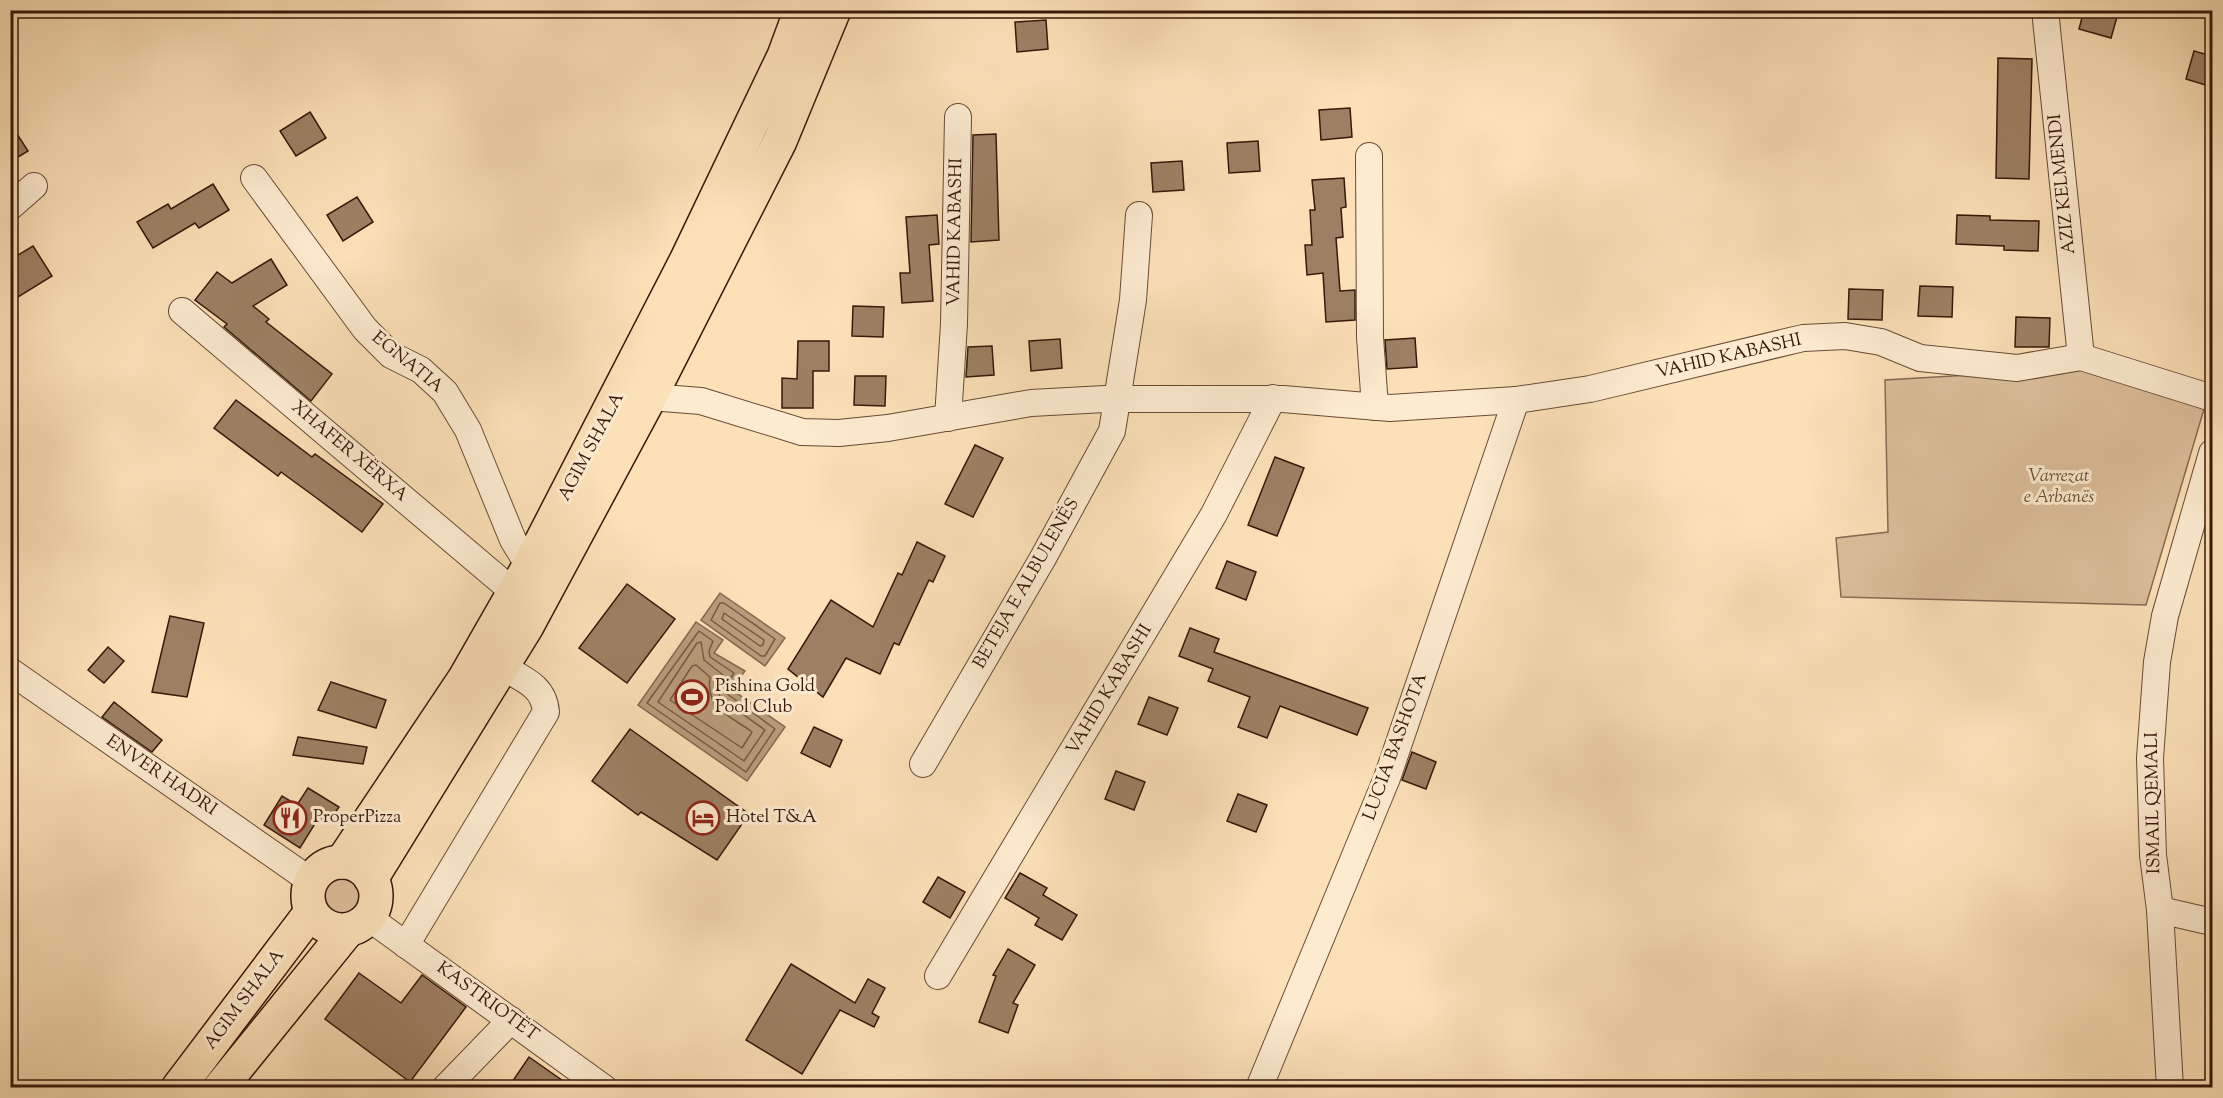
<svg xmlns="http://www.w3.org/2000/svg" width="2223" height="1098" font-family="'Sorts Mill Goudy',serif">
<rect width="100%" height="100%" fill="#fce0b7"/>
<filter id="stains"><feTurbulence type="fractalNoise" baseFrequency=".00333" numOctaves="4"/><feColorMatrix values="0 0 0 0 .2 0 0 0 0 .09 0 0 0 0 .02 0 0 0 .5 -.17"/></filter>
<radialGradient id="worn" r=".72"><stop offset=".6" stop-color="#630" stop-opacity="0"/><stop offset="1" stop-color="#630" stop-opacity=".3"/></radialGradient>
<g fill="#dbbe9a" stroke="#896b52" stroke-width="1.5">
<path d="M2105,367l99,42 -58,196 -305,-8 -5,-59 52,-6 -3,-152z"/>
<circle cx="342" cy="896" r="25"/>
</g>
<g fill="#b99c7c" stroke="#85674e" stroke-width="1.5">
<path d="M720,593l65,45 -20,28 -64,-46z"/>
<path d="M696,622l27,18 -9,13 31,18 -14,18 54,38 -38,54 -109,-76z"/>
</g>
<g fill="none" stroke-linecap="round" stroke-linejoin="round">
<g stroke="#785a43" stroke-width="1.5">
<path d="M720,603h4l51,36 -10,17h-4l-50,-36z"/>
<path d="M724,613l40,27 -1,5 -3,1 -38,-27z"/>
<path d="M699,631l14,10 -4,10 1,6 24,16 -8,13v7l49,36 -29,43 -99,-69z"/>
<path d="M701,642l3,18 19,15 -5,12 2,11 45,32 -21,31 -86,-59 39,-59z"/>
<path d="M696,665l14,12c-5,33 20,38 42,55l-10,16 -72,-48 22,-34z"/>
</g>
</g>
<g fill="#9d8064" stroke="#37180a" stroke-width="1.5">
<path d="M2084,10h35l-8,28 -32,-9z"/>
<path d="M1046,20l2,29 -31,3 -2,-30z"/>
<path d="M2194,51l18,5v31l-26,-8z"/>
<path d="M1998,58l34,1 -3,120 -33,-1z"/>
<path d="M1350,108l2,29 -31,3 -2,-30z"/>
<path d="M310,112l16,26 -30,18 -16,-25z"/>
<path d="M10,123l18,28 -18,11z"/>
<path d="M996,134l3,106 -28,2 2,-107z"/>
<path d="M1258,141l2,30 -31,2 -2,-30z"/>
<path d="M1182,161l2,29 -31,2 -2,-29z"/>
<path d="M1344,178l2,29 -5,1 2,29 -7,1 4,53 15,-1v30l-29,2 -3,-49 -16,2 -2,-30h7l-2,-35h5l-3,-30z"/>
<path d="M213,184l16,26 -30,18 -4,-5 -42,25 -16,-26 31,-18 3,5z"/>
<path d="M357,197l16,25 -30,19 -16,-26z"/>
<path d="M937,215l2,29 -10,1 4,56 -31,2 -2,-30h10l-4,-56z"/>
<path d="M1957,215l33,1v4l49,1 -1,30 -34,-1v-4l-48,-2z"/>
<path d="M33,246l19,30 -42,26v-42z"/>
<path d="M271,259l16,26 -34,21 16,13 -3,3 66,52 -21,27 -87,-74 3,-3 -32,-24 22,-28 15,11z"/>
<path d="M1920,286l33,1 -1,30 -34,-1z"/>
<path d="M1849,289l34,1 -1,30 -34,-1z"/>
<path d="M853,306l31,1 -1,30 -31,-1z"/>
<path d="M2016,317l34,1 -1,29h-34z"/>
<path d="M1415,338l2,29 -30,2 -2,-29z"/>
<path d="M1060,339l2,29 -31,3 -2,-30z"/>
<path d="M798,341h31v30h-16v37h-31v-30l15,1z"/>
<path d="M992,346l2,29 -28,2 2,-30z"/>
<path d="M855,376h31l-1,30 -31,-1z"/>
<path d="M236,400l76,57 3,-3 68,50 -21,28 -44,-33 -37,-27 -3,4 -64,-48z"/>
<path d="M975,445l28,13 -30,59 -28,-13z"/>
<path d="M1275,457l29,11 -27,68 -29,-11z"/>
<path d="M917,542l28,14 -12,26 -4,-2 -30,65 -5,-2 -14,31 -34,-16 -23,39 -35,-28 43,-69 42,27 25,-54 4,2z"/>
<path d="M1227,561l29,11 -10,28 -30,-12z"/>
<path d="M627,584l48,35 -48,64 -48,-35z"/>
<path d="M170,616l34,7 -17,74 -35,-5z"/>
<path d="M1190,628l29,11 -5,13 154,56 -11,27 -77,-29 -13,32 -29,-11 12,-30 -42,-16 5,-12 -34,-13z"/>
<path d="M108,647l16,14 -20,22 -16,-13z"/>
<path d="M331,682l55,18 -10,28 -58,-18z"/>
<path d="M1149,697l29,11 -11,27 -29,-11z"/>
<path d="M114,702l48,38 -10,12 -50,-35z"/>
<path d="M814,727l28,13 -12,27 -29,-14z"/>
<path d="M630,729l119,85 -32,46 -76,-48 -3,3 -46,-34z"/>
<path d="M298,737l69,10 -4,17 -70,-9z"/>
<path d="M1412,752l24,10 -10,27 -24,-9z"/>
<path d="M1116,771l29,11 -11,28 -29,-11z"/>
<path d="M308,788l31,19 -11,16 -9,-6 -19,31 -36,-23 18,-29 15,9z"/>
<path d="M1238,794l29,11 -11,27 -29,-11z"/>
<path d="M1020,873l27,15 -4,7 34,20 -15,25 -27,-15 4,-7 -34,-20z"/>
<path d="M938,877l27,15 -15,26 -27,-16z"/>
<path d="M1008,949l27,16 -22,38 5,2 -10,28 -29,-11 17,-46 -3,-1z"/>
<path d="M791,964l64,39 13,-24 17,9 -13,25 7,4 -5,10 -34,-17 -38,64 -56,-34z"/>
<path d="M359,973l42,30 21,-28 44,32 -56,75 -85,-63z"/>
<path d="M529,1057l44,31h-65z"/>
</g>
<g fill="none" stroke-linecap="round" stroke-linejoin="round">
<g stroke="#684a35" stroke-width="28">
<g id="minor">
<path d="M2045,10l36,347"/>
<path d="M1369,156l1,181 5,70"/>
<path d="M254,178l111,151 26,26 30,15 24,22 23,38 45,110 16,26"/>
<path d="M10,207l24,-21"/>
<path d="M182,311l333,282"/>
<path d="M650,397l51,4 101,31 37,1 49,-5 143,-25 74,-4h178l107,9 126,-8 74,-11 213,-51 42,-2 36,6 39,16 97,10 64,-11 131,41"/>
<path d="M948,418l6,-94 4,-207"/>
<path d="M10,671l301,210"/>
<path d="M923,764l120,-206 69,-127 21,-131 6,-85"/>
<path d="M2160,910l52,12"/>
<path d="M369,918l235,170"/>
<path d="M406,945l140,-233c-2,-26 -23,-33 -44,-45"/>
<path d="M938,976l276,-462 59,-116"/>
<path d="M445,1088l66,-68"/>
<path d="M1259,1088l128,-310 129,-378"/>
<path d="M2170,1088l-10,-178 -7,-55 -3,-97 7,-96 8,-46 47,-163"/>
</g>
</g>
<g stroke="#37180a" stroke-width="36">
<g id="major">
<circle cx="342" cy="896" r="34"/>
<path d="M342,862l123,-184 64,-112 157,-305 98,-205 17,-46"/>
<path d="M371,879l156,-253 123,-229 130,-256 54,-131"/>
<path d="M178,1088l133,-176"/>
<path d="M220,1088l128,-158"/>
</g>
</g>
<use href="#minor" stroke="#fdebd0" stroke-width="26"/>
<use href="#major" stroke="#fce0b7" stroke-width="33"/>
</g>
<defs>
<g id="stadium-ring" transform="scale(1.725)"><circle r="9.5" fill="#fdebd0" stroke="#8f2418" stroke-width="1.5"/><path d="M0-5a6.5 5 0 1 0 0 10a6.5 5 0 1 0 0-10ZM-3.5-1.8h7v3.6h-7Z" fill="#8f2418"/></g>
<g id="restaurant-ring" transform="scale(1.725)"><circle r="9.5" fill="#fdebd0" stroke="#8f2418" stroke-width="1.5"/><path d="M-5-6h1v4h1v-4h1v4h1v-4h1v5L-1.5 .5V6h-2V.5L-5-1ZM5-6V6H3V1.5H1.5Q1.5-4 5-6Z" fill="#8f2418"/></g>
<g id="hotel-ring" transform="scale(1.725)"><circle r="9.5" fill="#fdebd0" stroke="#8f2418" stroke-width="1.5"/><path d="M-6-4.5h1.5V1H6V5H4.5V3h-9V5H-6ZM-4 0a1.8 1.8 0 1 1 3.6 0ZM.5 0V-2.5h3Q6-2.5 6 0Z" fill="#8f2418"/></g>
</defs>
<g fill-rule="evenodd">
<use href="#stadium-ring" x="692" y="697"/>
<use href="#restaurant-ring" x="290" y="818"/>
<use href="#hotel-ring" x="703" y="818"/>
</g>
<g text-anchor="middle" dominant-baseline="central" stroke-width="6" stroke-linejoin="round" paint-order="stroke">
<g font-size="18" fill="#37180a" stroke="#fdebd0">
<text transform="translate(2063 184) rotate(-96)">AZIZ KELMENDI</text>
<text transform="translate(956 232) rotate(-89)">VAHID KABASHI</text>
<text transform="translate(1729 357) rotate(-13)">VAHID KABASHI</text>
<text transform="translate(407 363) rotate(39)">EGNATIA</text>
<text transform="translate(592 447) rotate(-62)">AGIM SHALA</text>
<text transform="translate(349 452) rotate(40)">XHAFER XËRXA</text>
<text transform="translate(1027 584) rotate(-60)">BETEJA E ALBULENËS</text>
<text transform="translate(1110 690) rotate(-59)">VAHID KABASHI</text>
<text transform="translate(1396 747) rotate(-70)">LUCIA BASHOTA</text>
<text transform="translate(161 776) rotate(34)">ENVER HADRI</text>
<text transform="translate(2154 803) rotate(-91)">ISMAIL QEMALI</text>
<text transform="translate(245 1000) rotate(-53)">AGIM SHALA</text>
<text transform="translate(487 1002) rotate(36)">KASTRIOTËT</text>
</g>
<g font-size="18" font-style="italic" fill="#684a35" stroke="#fdebd0">
<text x="2059" y="477">Varrezat<tspan x="2059" dy="21">e Arbanës</tspan></text>
</g>
<g font-size="18" fill="#37180a" stroke="#fdebd0" text-anchor="start">
<text x="715" y="687">Pishina Gold<tspan x="715" dy="21">Pool Club</tspan></text>
<text x="313" y="818">ProperPizza</text>
<text x="726" y="818">Hotel T&amp;A</text>
</g>
</g>
<rect width="2223" height="1098" fill="none" stroke="#fce0b7" stroke-width="36"/>
<rect x="12" y="12" width="2199" height="1074" fill="none" stroke="#37180a" stroke-width="3"/>
<rect x="18" y="18" width="2187" height="1062" fill="none" stroke="#37180a" stroke-width="1.5"/>
<rect width="100%" height="100%" filter="url(#stains)"/>
<rect width="100%" height="100%" fill="url(#worn)"/>
</svg>
